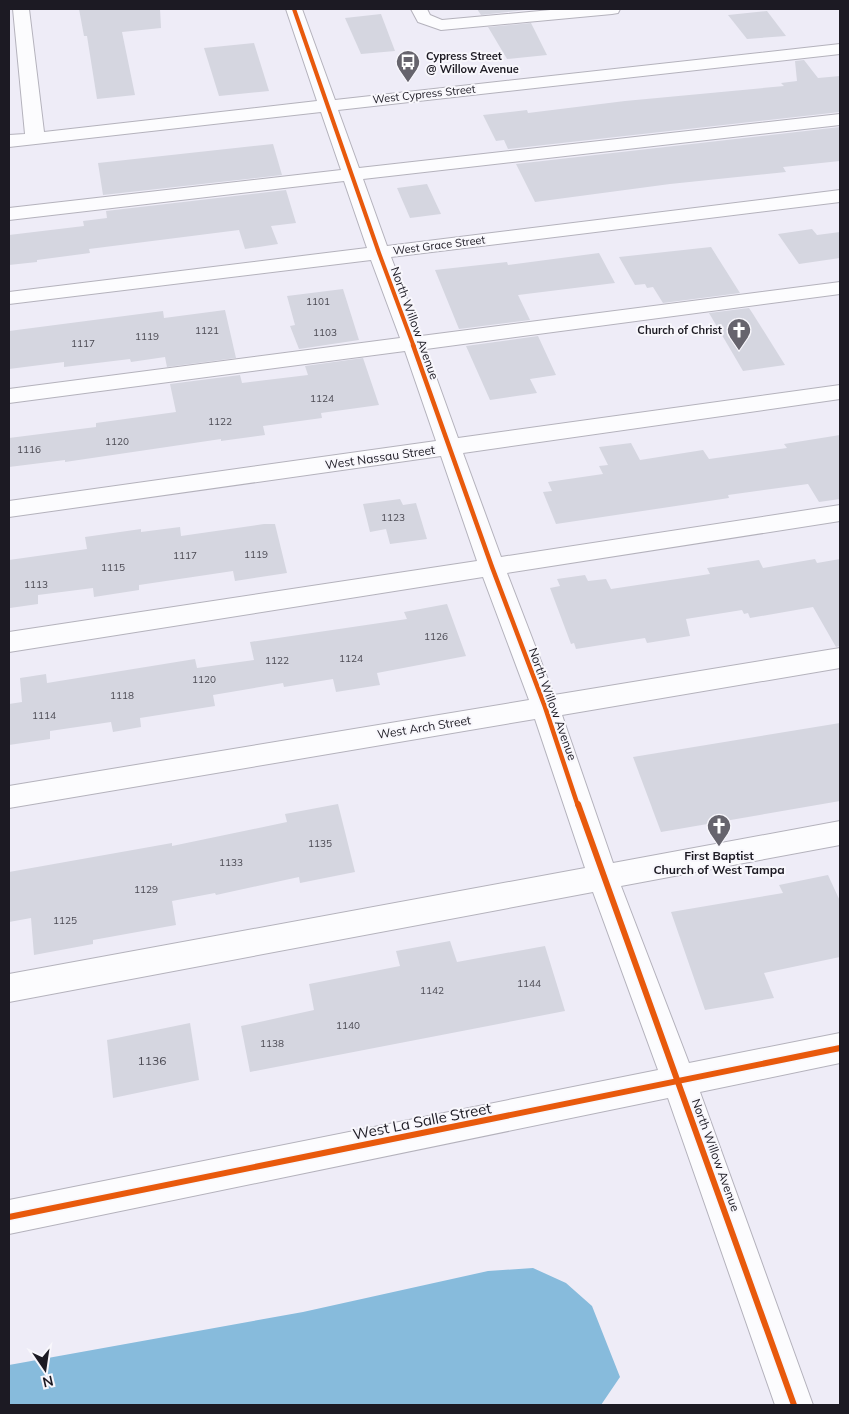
<svg xmlns="http://www.w3.org/2000/svg" width="849" height="1414" font-family="Mulish,sans-serif">
<rect width="100%" height="100%" fill="#eeecf7"/>
<path fill="#87bbdc" d="M533,1268l33,15 26,23 28,71 -19,28h-592v-40l294,-53 185,-41z"/>
<g fill="#d5d6e0">
<path d="M79,9h81l1,19 -39,4 13,63 -38,4 -10,-63h-3z"/>
<path d="M477,9h47l1,1 -44,5z"/>
<path d="M767,11l19,25 -39,3 -19,-24z"/>
<path d="M381,14l14,37 -34,3 -16,-36z"/>
<path d="M531,23l16,32 -40,4 -19,-32z"/>
<path d="M254,43l15,48 -50,5 -15,-48z"/>
<path d="M804,60l14,18 22,-2v36l-332,37 -4,-9 -8,1 -13,-26 44,-5 1,3 97,-12 159,-15 -3,-3 16,-2 -2,-20z"/>
<path d="M840,127v34l-57,6 3,5 -116,12 -135,18 -19,-38z"/>
<path d="M273,144l9,31 -179,20 -5,-32z"/>
<path d="M427,184l14,30 -31,4 -13,-30z"/>
<path d="M286,190l10,33 -25,3 7,18 -33,5 -6,-19 -150,19 1,4 -53,7v2l-28,3v-30l75,-9 -1,-5 24,-3 -1,-7z"/>
<path d="M812,229l5,6 23,-3v26l-41,6 -21,-30z"/>
<path d="M711,247l29,46 -77,10 -10,-16 -6,1 -2,-4 -10,1 -16,-28z"/>
<path d="M599,253l16,30 -97,12 12,25 -71,9 -24,-59 72,-8 1,3z"/>
<path d="M343,289l16,51 -60,9 -9,-23 5,-1 -8,-29z"/>
<path d="M749,308l4,6 32,51 -42,6 -34,-58z"/>
<path d="M225,310l11,48 -69,9 -2,-10 -34,5 -1,-3 -66,8v-5l-55,7v-38l154,-20 1,7z"/>
<path d="M538,336l18,39 -26,4 7,14 -47,7 -24,-54z"/>
<path d="M363,358l16,47 -58,8 1,5 -59,8 2,9 -44,6v-2l-156,23v-2l-56,7v-29l87,-11v-4l80,-11 -6,-28 70,-9 2,8 66,-8 -3,-9z"/>
<path d="M840,435v64l-21,3 -11,-18 -80,11 1,3 -173,26 -13,-32 9,-1 -4,-9 55,-8 -4,-8 9,-1 -9,-18 32,-4 9,17 63,-10 6,9 78,-11 -3,-4z"/>
<path d="M400,499l3,6 13,-2 11,36 -37,5 -4,-15 -16,3 -7,-28z"/>
<path d="M264,524h11l12,49 -52,8 -2,-10 -94,14v5l-45,7 -1,-9 -55,7v9l-28,4 -1,-48 78,-11 -2,-12 56,-8v3l39,-5 1,9z"/>
<path d="M815,559l2,4 23,-4v87l-4,1 -23,-40 -63,11 -2,-5 -4,1 -2,-4 -56,9 4,17 -43,7 -2,-5 -69,11 -2,-6 -3,1 -21,-56 10,-2 -3,-7 28,-4 3,6 18,-2 5,10 99,-15 -3,-6 33,-5 19,-3 4,8z"/>
<path d="M447,604l19,52 -89,17 3,12 -44,7 -3,-13 -49,8 -1,-4 -70,12 2,11 -75,12 1,9 -28,5 -2,-10 -61,9v8l-41,6v-41l13,-2 -2,-24 26,-4 1,9 148,-24 2,9 57,-8 -4,-18 157,-23 -3,-7z"/>
<path d="M840,723v78l-179,31 -28,-75z"/>
<path d="M338,804l17,68 -55,11 -1,-6 -83,18 -1,-2 -43,8 4,24 -83,15v4l-59,11 -3,-37 -22,4v-50l163,-29v3l115,-24 -2,-8z"/>
<path d="M828,875l12,26v56l-76,16 10,25 -69,12 -34,-98 112,-19 -4,-8z"/>
<path d="M450,941l7,21 88,-16 20,65 -315,61 -9,-46 73,-16 -5,-26 91,-18 -4,-15z"/>
<path d="M190,1023l9,57 -86,18 -6,-58z"/>
</g>
<g fill="none" stroke-linecap="round" stroke-linejoin="round">
<g stroke="#b4b2bc" stroke-width="2">
<g id="minor">
<path d="M13,9h16l15,123 273,-31 -31,-92h16l33,91 505,-56v10l-502,56 21,58 481,-54v11l-477,54 24,67 453,-56v12l-449,55 30,79 419,-54v12l-414,55 32,89 382,-53v14l-377,54 38,104 339,-52v16l-333,52 47,122 286,-47v20l-278,47 51,148 227,-42v24l-219,41 68,177 151,-30v30l-140,29 113,313h-38l-107,-307 -659,136v-34l649,-130 -65,-178 -584,110v-28l576,-106 -50,-149 -526,89v-22l520,-86 -46,-123 -474,75v-20l468,-71 -36,-105 -432,61v-16l427,-60 -31,-90 -396,52v-14l391,-51 -29,-78 -362,44v-12l358,-44 -23,-67 -335,39v-12l332,-38 -20,-58 -312,35v-12l16,-1z"/>
<path d="M411,9h16l3,6 12,5 119,-11h59l-2,4 -6,1 -171,16 -23,-8z"/>
</g>
</g>
<use href="#minor" fill="#fcfcfe" fill-rule="evenodd"/>
<g stroke="#f8f7fc" stroke-width="5.5">
<path id="cycleway-far2" d="M294,9l85,244 35,94"/>
</g>
<g stroke="#f8f7fc" stroke-width="8">
<path id="cycleway-far1" d="M413,345l79,222 53,140 33,99"/>
</g>
<g stroke="#f8f7fc" stroke-width="9">
<g id="cycleway">
<path d="M578,804l216,601"/>
<path d="M9,1217l831,-169"/>
</g>
</g>
<use href="#cycleway-far2" stroke="#e8590c" stroke-width="4"/>
<use href="#cycleway-far1" stroke="#e8590c" stroke-width="4.5"/>
<use href="#cycleway" stroke="#e8590c" stroke-width="6"/>
</g>
<defs>
<g id="bus-pin" transform="scale(1.25)"><path d="M0 17L-7.5 6A9.5 9.5 0 1 1 7.5 6Z" fill="#66646d" stroke="#f8f7fc"/><path d="M-5-6H5V4H4V6H2V4H-2V6H-4V4H-5ZM-3.5-4V0h7V-4ZM-3.5 1.2v1.5H-2V1.2ZM2 1.2v1.5H3.5V1.2Z" fill="#fff"/></g>
<g id="church-pin" transform="scale(1.25)"><path d="M0 17L-7.5 6A9.5 9.5 0 1 1 7.5 6Z" fill="#66646d" stroke="#f8f7fc"/><path d="M-1.2-6h2.4v3.5h3.3v2.4h-3.3V6h-2.4V-.1h-3.3v-2.4h3.3Z" fill="#fff"/></g>
</defs>
<g fill-rule="evenodd">
<use href="#bus-pin" x="408" y="62"/>
<use href="#church-pin" x="739" y="330"/>
<use href="#church-pin" x="719" y="826"/>
</g>
<g text-anchor="middle" dominant-baseline="central" stroke-width="4" stroke-linejoin="round" paint-order="stroke">
<g font-size="10" fill="#4b4a53">
<text x="318" y="301">1101</text>
<text x="207" y="330">1121</text>
<text x="325" y="332">1103</text>
<text x="147" y="336">1119</text>
<text x="83" y="343">1117</text>
<text x="322" y="398">1124</text>
<text x="220" y="421">1122</text>
<text x="117" y="441">1120</text>
<text x="29" y="449">1116</text>
<text x="393" y="517">1123</text>
<text x="256" y="554">1119</text>
<text x="185" y="555">1117</text>
<text x="113" y="567">1115</text>
<text x="36" y="584">1113</text>
<text x="436" y="636">1126</text>
<text x="351" y="658">1124</text>
<text x="277" y="660">1122</text>
<text x="204" y="679">1120</text>
<text x="122" y="695">1118</text>
<text x="44" y="715">1114</text>
<text x="320" y="843">1135</text>
<text x="231" y="862">1133</text>
<text x="146" y="889">1129</text>
<text x="65" y="920">1125</text>
<text x="529" y="983">1144</text>
<text x="432" y="990">1142</text>
<text x="348" y="1025">1140</text>
<text x="272" y="1043">1138</text>
</g>
<g font-size="11" font-weight="bold" fill="#1c1a23" stroke="#f8f7fc" text-anchor="start">
<text x="426" y="56">Cypress Street<tspan x="426" dy="13">@ Willow Avenue</tspan></text>
<text x="722" y="330" text-anchor="end">Church of Christ</text>
</g>
<g font-size="11" fill="#1c1a23" stroke="#f8f7fc">
<text transform="translate(424 94) rotate(-6)">West Cypress Street</text>
<text transform="translate(439 245) rotate(-7)">West Grace Street</text>
</g>
<g font-size="12" fill="#1c1a23" stroke="#f8f7fc">
<text transform="translate(415 323) rotate(70)">North Willow Avenue</text>
<text transform="translate(380 457) rotate(-8)">West Nassau Street</text>
<text transform="translate(553 704) rotate(70)">North Willow Avenue</text>
<text transform="translate(424 727) rotate(-9)">West Arch Street</text>
<text transform="translate(716 1155) rotate(70)">North Willow Avenue</text>
</g>
<g font-size="12" font-weight="bold" fill="#1c1a23" stroke="#f8f7fc">
<text x="719" y="855">First Baptist<tspan x="719" dy="14">Church of West Tampa</tspan></text>
</g>
<g font-size="12" fill="#4b4a53">
<text x="152" y="1060">1136</text>
</g>
<g font-size="15" fill="#1c1a23" stroke="#f8f7fc">
<text transform="translate(422 1121) rotate(-11)">West La Salle Street</text>
</g>
</g>
<rect width="849" height="1414" fill="none" stroke="#1c1a23" stroke-width="20"/>
<g transform="translate(45 1369) rotate(167)" stroke="#f8f7fc" stroke-width="4" paint-order="stroke">
<path d="M0-4L9 19L0 12L-9 19Z" fill="#1c1a23"/>
<text y="-8" font-size="14" font-weight="bold" text-anchor="middle" fill="#1c1a23">N</text>
</g>
</svg>
